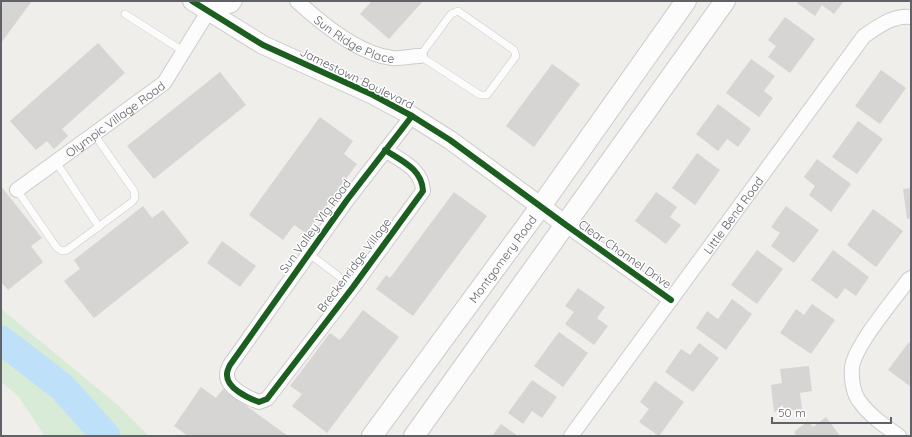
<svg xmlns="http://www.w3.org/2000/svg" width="912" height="437" font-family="Quicksand,sans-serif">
<rect width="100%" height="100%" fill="#efeeea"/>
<path fill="#d8ebd6" d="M1,309l118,97 30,30h-104l-27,-40 -17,-14z"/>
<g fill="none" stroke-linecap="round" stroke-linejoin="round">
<path stroke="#bfe0f9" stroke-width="29" d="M1,340l61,47 44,49"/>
</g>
<g fill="#d6d5d3">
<path d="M1,1h31l-31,42z"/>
<path d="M372,1h51l-34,38 -29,-25z"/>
<path d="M798,1h46l-10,13 -12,-9 -7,11 -18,-13z"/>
<path d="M785,17l30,22 -25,34 -22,-16 8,-11 -8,-6z"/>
<path d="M98,43l27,30 -63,56 6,7 -14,13 -7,-8 -11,9 -26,-29z"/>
<path d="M751,59l24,17 -11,15 9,7 -14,19 -33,-24z"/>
<path d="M552,64l28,20 -46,63 -28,-21z"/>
<path d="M881,70l25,18 -26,36 -25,-18z"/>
<path d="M220,72l26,33 -92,74 -27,-33z"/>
<path d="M718,104l33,25 -13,18 -11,-8 -9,12 -22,-17z"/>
<path d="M320,117l33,24 -9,13 13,10 -51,69 -12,-8 -11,15 -34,-25z"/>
<path d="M858,121l25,18 -26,35 -25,-17z"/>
<path d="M697,153l23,17 -25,35 -23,-17z"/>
<path d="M817,159l34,25 -20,28 -22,-17 6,-9 -11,-9z"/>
<path d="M1,186l41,52 -11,8 12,16 -35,28 -7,-8z"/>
<path d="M911,188v30l-4,1 -4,-30z"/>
<path d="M454,192l33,24 -74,100 -37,-27 10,-14 4,3z"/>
<path d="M656,192l21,15 -7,10 11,8 -15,19 -31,-23z"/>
<path d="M143,206l9,12 11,-8 26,33 -95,75 -30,-37 16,-12 -6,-9z"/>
<path d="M786,206l33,24 -25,33 -23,-17 9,-13 -9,-6z"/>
<path d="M873,209l30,22 -27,36 -29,-22z"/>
<path d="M222,241l34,25 -16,21 -33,-24z"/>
<path d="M757,250l26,19 -26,35 -26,-19z"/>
<path d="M833,250l36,27 -13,19 -11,-8 -8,11 -26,-19z"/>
<path d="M578,288l27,19 -8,11 11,8 -14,19 -29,-21 9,-12 -9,-6z"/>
<path d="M732,299l20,15 -26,36 -30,-22 11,-17 11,8z"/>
<path d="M812,304l23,16 -24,34 -31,-21 16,-24 8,6z"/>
<path d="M363,310l36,27 -72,96 -35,-27 10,-12 -12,-8 40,-53 10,7z"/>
<path d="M559,332l29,21 -25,34 -29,-21z"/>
<path d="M909,342l2,2v43l-23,-17z"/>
<path d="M699,343l20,15 -26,34 -28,-20 16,-23 9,6z"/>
<path d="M809,366l3,25 -12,2 2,16 -28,3 -3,-27 11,-2 -2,-14z"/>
<path d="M532,380l25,17 -15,21 -10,-7 -9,13 -15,-11z"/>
<path d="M655,381l29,21 -25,34 -20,-14 10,-13 -9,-7z"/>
<path d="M201,387l15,11 7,-9 65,47h-100l-14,-10z"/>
<path d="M826,417l14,19h-43l-3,-4 14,-11 5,6z"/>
<path d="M501,424l17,12h-26z"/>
</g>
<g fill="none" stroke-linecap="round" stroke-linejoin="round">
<g stroke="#cbcccc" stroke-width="8">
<g id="service">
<path d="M458,11l56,39 2,6 -29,39h-7l-60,-39 31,-42z"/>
<path d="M125,14l58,37"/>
<path d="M56,162l43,65"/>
<path d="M17,190l40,58 5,3 5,-1 65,-48 3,-4 -1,-7 -40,-57"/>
<path d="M308,253l45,34"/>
</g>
</g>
<g stroke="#cbcccc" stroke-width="16">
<g id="minor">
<path id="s1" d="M297,1c24,22 62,53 95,57 8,1 19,-2 28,-2"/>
<path d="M208,12l24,-7 3,-4"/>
<path d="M385,150c17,11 37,19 38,41l-70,96 -86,112 -8,3c-11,-4 -33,-14 -32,-28 0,-3 2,-7 3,-9l117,-165 65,-84"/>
<path id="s2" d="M17,190l147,-107 44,-71 3,-11"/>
<path d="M566,225l105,75"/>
<path id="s3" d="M571,436l293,-400c15,-10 29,-21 47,-19"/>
<path d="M899,436c-14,-10 -29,-20 -39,-34 -7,-8 -9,-24 -8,-35 3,-22 42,-67 56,-87l3,-2"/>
</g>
</g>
<g stroke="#cbcccc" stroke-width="20">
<path id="tertiary" d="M192,1l71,44 110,50 39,21 38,24 116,85"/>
</g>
<g stroke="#cacacb" stroke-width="22">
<g id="secondary">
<path id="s4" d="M372,436l169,-230 145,-205"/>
<path d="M414,436l311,-435"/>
</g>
</g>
<use href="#service" stroke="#fdfcfc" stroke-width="7"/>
<use href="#minor" stroke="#fdfcfc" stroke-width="14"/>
<use href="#tertiary" stroke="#fdfcfc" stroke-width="18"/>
<use href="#secondary" stroke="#fdfcfc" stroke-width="20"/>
<g stroke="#fff" stroke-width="8">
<g id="cycleway">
<path d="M192,1l71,44 110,50 39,21 38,24 116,85 105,75"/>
<path d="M385,150c17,11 37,19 38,41l-70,96 -86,112 -8,3c-11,-4 -33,-14 -32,-28 0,-3 2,-7 3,-9l117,-165 65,-84"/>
</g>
</g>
<use href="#cycleway" stroke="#1b5e20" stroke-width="6"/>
</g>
<g text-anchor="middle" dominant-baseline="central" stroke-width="3" stroke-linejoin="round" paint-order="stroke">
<g font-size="12" fill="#5f6368" stroke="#fff">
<text stroke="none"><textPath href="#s1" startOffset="70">Sun Ridge Place</textPath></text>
<text transform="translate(357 78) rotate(26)">Jamestown Boulevard</text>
<text stroke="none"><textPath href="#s2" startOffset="121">Olympic Village Road</textPath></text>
<text stroke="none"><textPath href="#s3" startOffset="274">Little Bend Road</textPath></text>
<text transform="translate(315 226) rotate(-54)">Sun Valley Vlg Road</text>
<text transform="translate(625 254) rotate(35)">Clear Channel Drive</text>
<text stroke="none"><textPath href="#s4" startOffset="220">Montgomery Road</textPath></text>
<text transform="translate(354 265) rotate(-53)">Breckenridge Village</text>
</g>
</g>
<rect width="912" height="437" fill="none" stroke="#5f6368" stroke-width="4"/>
<path d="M772 417v6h119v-6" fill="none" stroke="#5f6368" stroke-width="2"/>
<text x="778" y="417" font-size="12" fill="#5f6368" stroke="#ffffff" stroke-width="3" paint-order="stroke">50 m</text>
</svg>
